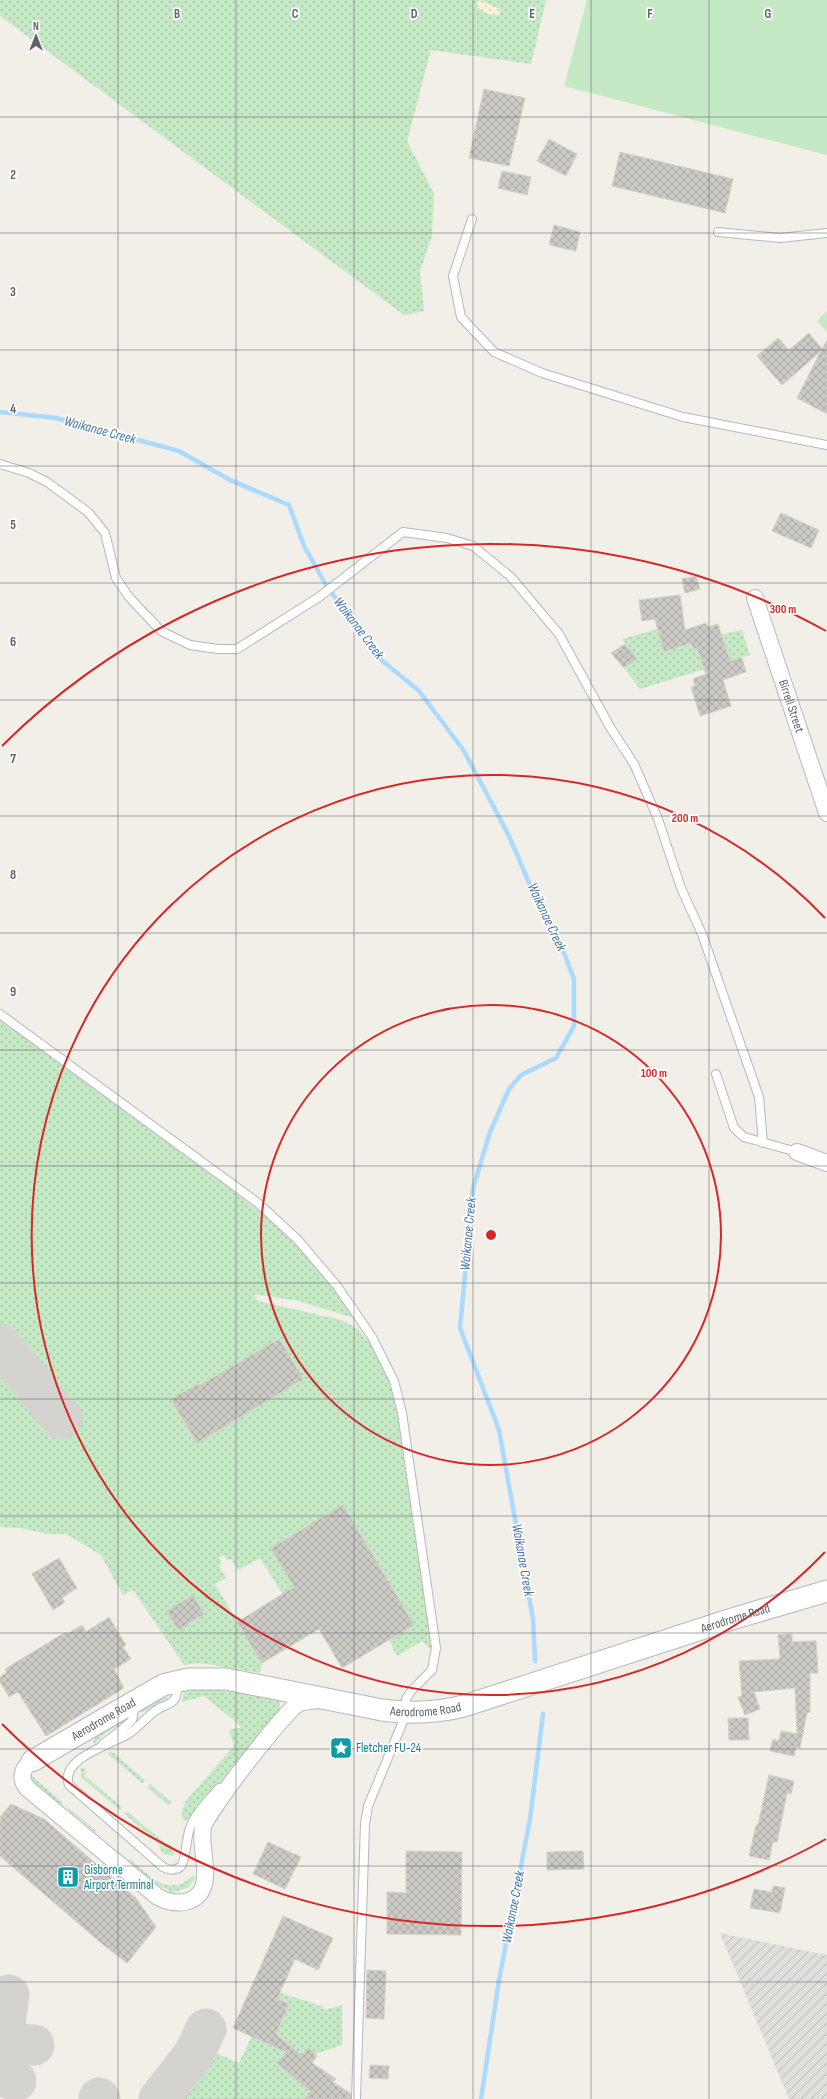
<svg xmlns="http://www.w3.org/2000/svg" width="827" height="2099" font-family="'Sofia Sans Condensed',sans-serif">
<defs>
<pattern id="industrial-furrows" width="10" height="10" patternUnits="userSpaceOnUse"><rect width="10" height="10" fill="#e0deda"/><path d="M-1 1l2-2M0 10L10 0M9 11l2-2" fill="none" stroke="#b9b8b5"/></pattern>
<pattern id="grass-dots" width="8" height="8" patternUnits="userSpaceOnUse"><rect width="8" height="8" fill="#c5e8c5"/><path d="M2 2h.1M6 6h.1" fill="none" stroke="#a3c0a4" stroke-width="1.8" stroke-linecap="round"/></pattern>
<pattern id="sand-dots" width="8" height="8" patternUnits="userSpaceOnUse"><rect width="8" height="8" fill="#fbf3d9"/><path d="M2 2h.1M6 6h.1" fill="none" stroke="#cec8b4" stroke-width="1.8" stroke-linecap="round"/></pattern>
<pattern id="building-cross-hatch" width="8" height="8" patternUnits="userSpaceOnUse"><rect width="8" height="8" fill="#cccac5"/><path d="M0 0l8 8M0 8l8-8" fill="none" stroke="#a9a8a4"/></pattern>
</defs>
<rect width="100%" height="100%" fill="#f1efe8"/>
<path fill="url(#industrial-furrows)" d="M720,1933l107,22v144h-38z"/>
<g fill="url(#grass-dots)">
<path d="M0,0h546l-15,64 -100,-14 -24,91 27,53 -2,42 -12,35 4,40 -20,4 -404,-299z"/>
<path d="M658,629l7,23 26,-8 10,2 20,-11 21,-5 8,25 -110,34 -16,-21 13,-9 -15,-20z"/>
<path d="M0,1019l170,123 106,82 32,32 29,36 17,26 -55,-17 -45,-7 4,7 83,19 17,9 14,17 17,35 8,32 34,233 -1,3 -8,-8 -25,15 -8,-16 25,-15 -71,-120 -72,43 48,81 -11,6 -48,-77 -22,12 -7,-11 -4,1 -3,-5 -5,3 3,6 -3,2 7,12 -11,6 47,79 -2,10 -60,-10 -16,2 -51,-75 -10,5 -22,-40 -35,-21h-18l-27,-6 -21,-1z"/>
<path d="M204,1689l21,1 52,10 3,3v8l-88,105 -7,5 -3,-3v-8l4,-9 48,-55 -5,-16 13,-3 -38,-31 -22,6 2,-11z"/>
<path d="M169,1696l-3,5 -25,12v-6z"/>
<path d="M125,1717v4l-24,15 -6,8 -2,-3 1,-4z"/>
<path d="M111,1751l34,29 -3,3 -34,-29z"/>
<path d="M81,1768l5,1 -1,7 38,32 -3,2 -39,-33z"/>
<path d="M31,1775l32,28 -2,2c-11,-10 -24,-16 -33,-28z"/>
<path d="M150,1784l21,18 -2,4 -22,-19z"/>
<path d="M69,1808l27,23 -1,1 -28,-23z"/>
<path d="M128,1812l46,39 -1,5 -11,-3 -3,-9 -34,-30z"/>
<path d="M130,1859c20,17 39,40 64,16l1,4 -8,9 -14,4 -20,-9 -26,-22z"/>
<path d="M280,1993l36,11 1,2 5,-1 2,5 18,-5v40l-27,9 -6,-6 -7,8 -11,-9 -14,16 33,28 -4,5 5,3h-142l42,-48 28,12 13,-27 19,9 18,-40 -12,-6z"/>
</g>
<path fill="url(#sand-dots)" d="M480,0l20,9v5c-7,4 -17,-2 -23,-7v-4z"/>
<g fill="#c5e8c5">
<path d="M587,0h240v155l-263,-69z"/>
<path d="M827,311v21l-10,-11z"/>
</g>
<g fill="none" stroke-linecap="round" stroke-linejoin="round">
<g stroke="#aadaff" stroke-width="4.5">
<path d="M0,412l56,6 123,33 51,29 59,25 15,41 22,39 53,73 40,33 45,60 45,85 24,56 25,45 16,42v47l-18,32 -35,17 -12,14 -19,43 -17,56 -13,140 39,102 34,189 2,42"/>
<path d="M481,2099l18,-119 31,-161 13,-105"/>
</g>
<g stroke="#d4d3d0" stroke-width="41">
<path d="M0,1344l62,75"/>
<path d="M0,2037l5,-13 4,-29"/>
<path d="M2,2043l32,2"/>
<path d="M0,2075l16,6"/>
<path d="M99,2098l1,1"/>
<path d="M159,2099l35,-45 12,-25"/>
</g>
</g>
<g fill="url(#building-cross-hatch)" stroke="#d6d1c6">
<path d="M484,89l41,9 -16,68 -40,-8z"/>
<path d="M549,139l28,15 -11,22 -29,-15z"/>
<path d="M620,152l113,27 -8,34 -113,-27z"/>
<path d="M502,171l29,6 -4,18 -29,-7z"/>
<path d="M554,225l26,7 -4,19 -27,-6z"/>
<path d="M809,333l13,16 5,-9v74l-30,-16 24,-47 -39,34 -25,-29 21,-18 11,12z"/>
<path d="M781,513l38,17 -8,18 -39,-17z"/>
<path d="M696,576l4,13 -15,4 -3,-14z"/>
<path d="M680,595l5,35 21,-7 2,4 10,-3 12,37 12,-3 4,14 -23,8 8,26 -31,10 -9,-29 4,-1 -2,-7 13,-5 -9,-26 -4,1 -2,-6 -27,9 -9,-33 -13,2 -3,-21z"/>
<path d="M625,644l12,15 -13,9 -13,-15z"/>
<path d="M279,1339l24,40 -106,64 -26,-44 27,-15 1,2z"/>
<path d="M343,1505l71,120 -72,43 -23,-39 -57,34 -25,-41 57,-35 -23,-39z"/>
<path d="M59,1558l18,30 -15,10 3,4 -12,8 -21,-36z"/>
<path d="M193,1595l11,19 -26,16 -11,-19z"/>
<path d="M109,1617l17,28 -3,2 8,12 -17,10 10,19 -78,48 -28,-44 -9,5 -9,-15v-5l7,-5 -2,-3 61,-37 1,2 15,-9 4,7z"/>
<path d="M792,1634v8l24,-1 2,32h-8v39l-3,1 -7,35 -4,-1 -2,9 -24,-5 3,-12 6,2 2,-10 16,3 -2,-46 -41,4 6,17 -15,6 -7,-18 4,-1 -3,-35 41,-2 -2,-24z"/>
<path d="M728,1718h20l1,22h-20z"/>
<path d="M769,1775l25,6 -3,13 -4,-1 -10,49h-4l-4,18 -20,-4 7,-31h2z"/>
<path d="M11,1804l33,15 92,79 20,29 -29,36 -26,-20 -101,-87v-39z"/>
<path d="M268,1842l33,15 -16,32 -32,-15z"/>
<path d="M406,1851l56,1 -1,83 -74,-1v-42l19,1z"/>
<path d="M583,1851l1,18 -37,1v-18z"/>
<path d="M773,1886l12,2 -5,25 -30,-5 4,-19 18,3z"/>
<path d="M283,1916l50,22 -15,32 -23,-11 -18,40 12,5 -13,30 26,22 7,-8 8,8 -5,7 24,16 -3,3 18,12v5h-47l6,-8 -33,-28 9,-11 -53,-24z"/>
<path d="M367,1970l19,1 -2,48 -18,-1z"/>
<path d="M370,2065l19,1 -1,13 -19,-1z"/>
</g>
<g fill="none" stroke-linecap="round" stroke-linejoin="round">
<g stroke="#b5b8bc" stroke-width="10">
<g id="service">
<path d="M472,219l-19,57 8,41 33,35 48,21 141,44 144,28"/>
<path d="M718,232l62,6 47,-5"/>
<path d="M0,464l29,9 18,9 41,30 17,21 11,45 13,19 32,34 29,14 28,4h19l82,-52 84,-65 44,6 26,8 38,31 48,57 51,93 24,37 24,55 23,69 21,46 57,163 4,46"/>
<path d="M0,1014l258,189 40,37 39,46 35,51 22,44 8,32 34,235 -4,22 -20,20 -6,9v15l-38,92 -3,18 -9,275"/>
<path d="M716,1074l18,54 10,9 53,15"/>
<path d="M179,1683c-3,5 -1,13 -5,17 -4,5 -11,6 -16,9 -10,6 -18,17 -28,24 -17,11 -71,25 -61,52l94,82c5,3 12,4 17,0 6,-4 6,-30 10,-39 5,-15 19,-28 29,-40"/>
<path d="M103,1744c5,-4 28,-21 29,-24 2,-5 1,-11 3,-16"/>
</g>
</g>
<g stroke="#b5b8bc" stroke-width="18">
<g id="minor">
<path id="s1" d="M755,598l72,215"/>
<path d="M797,1152l30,11"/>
<path d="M32,1761c-10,7 -13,17 -5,27l131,109c13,7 32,9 42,-4 12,-16 -1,-47 3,-66 4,-15 81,-115 95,-123 6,-3 14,-3 21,-4"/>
</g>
</g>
<g stroke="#b5b8bc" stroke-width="23">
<g id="tertiary">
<path id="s2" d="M32,1761l131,-76 25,-6h38l156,31c29,4 54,3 82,-4l268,-87 95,-28"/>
</g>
</g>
<use href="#service" stroke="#fff" stroke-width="8"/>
<use href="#minor" stroke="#fff" stroke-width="16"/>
<use href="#tertiary" stroke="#fff" stroke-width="21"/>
</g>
<path fill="none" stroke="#5f6368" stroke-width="1" stroke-opacity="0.55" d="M118,0v2099M236,0v2099M354,0v2099M473,0v2099M591,0v2099M709,0v2099M0,117h827M0,233h827M0,350h827M0,466h827M0,583h827M0,700h827M0,816h827M0,933h827M0,1050h827M0,1166h827M0,1283h827M0,1399h827M0,1516h827M0,1633h827M0,1749h827M0,1866h827M0,1982h827"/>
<g fill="none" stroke="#d62828" stroke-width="2">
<circle cx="491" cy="1235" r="230"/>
<path d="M825 1552A460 460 0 1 1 825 918"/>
<path d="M826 1839A691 691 0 0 1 2 1724M2 746A691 691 0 0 1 826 631"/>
</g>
<defs>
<g id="sight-square" transform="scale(1.15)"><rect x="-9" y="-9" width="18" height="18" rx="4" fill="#0f9aa8" stroke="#fff"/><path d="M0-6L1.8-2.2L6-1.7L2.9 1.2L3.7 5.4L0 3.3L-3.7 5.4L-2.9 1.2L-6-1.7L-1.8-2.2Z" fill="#fff"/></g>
<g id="building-square" transform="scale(1.15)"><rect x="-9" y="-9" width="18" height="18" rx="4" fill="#0f9aa8" stroke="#fff"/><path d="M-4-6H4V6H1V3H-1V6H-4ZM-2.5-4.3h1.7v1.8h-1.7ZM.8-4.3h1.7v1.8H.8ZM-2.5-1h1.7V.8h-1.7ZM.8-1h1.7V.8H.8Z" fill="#fff"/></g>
</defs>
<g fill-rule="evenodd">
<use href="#sight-square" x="341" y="1748"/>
<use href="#building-square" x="68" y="1877"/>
</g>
<g text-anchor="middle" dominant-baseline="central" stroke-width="3.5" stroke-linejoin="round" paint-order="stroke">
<g font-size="13" fill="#5f6368" stroke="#fff">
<text stroke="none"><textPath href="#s1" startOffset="114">Birrell Street</textPath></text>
<text stroke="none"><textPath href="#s2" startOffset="742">Aerodrome Road</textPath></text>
<text stroke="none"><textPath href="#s2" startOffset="418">Aerodrome Road</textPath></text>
<text stroke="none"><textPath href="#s2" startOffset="83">Aerodrome Road</textPath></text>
</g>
<g font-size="13" fill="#0d838f" stroke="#fff" text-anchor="start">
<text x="356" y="1748">Fletcher FU-24</text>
<text x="84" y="1870">Gisborne<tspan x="84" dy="15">Airport Terminal</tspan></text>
</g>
<g font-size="14" font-style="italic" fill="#4174aa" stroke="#fff">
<text transform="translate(100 430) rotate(15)">Waikanae Creek</text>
<text transform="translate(359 628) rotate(53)">Waikanae Creek</text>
<text transform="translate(547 917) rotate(65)">Waikanae Creek</text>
<text transform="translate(468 1234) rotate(-85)">Waikanae Creek</text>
<text transform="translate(523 1560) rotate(80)">Waikanae Creek</text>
<text transform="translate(513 1907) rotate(-79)">Waikanae Creek</text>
</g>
</g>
<g font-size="13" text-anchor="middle" font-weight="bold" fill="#5f6368" stroke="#fff" stroke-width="3.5" stroke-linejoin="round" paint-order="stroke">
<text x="177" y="18">B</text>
<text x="295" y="18">C</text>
<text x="414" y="18">D</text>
<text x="532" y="18">E</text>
<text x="650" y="18">F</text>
<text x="768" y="18">G</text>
<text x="13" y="179">2</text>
<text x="13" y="296">3</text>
<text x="13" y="413">4</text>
<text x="13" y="529">5</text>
<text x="13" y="646">6</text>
<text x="13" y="763">7</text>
<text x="13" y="879">8</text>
<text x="13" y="996">9</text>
</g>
<circle cx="491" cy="1235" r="6" fill="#d62828" stroke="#fff" stroke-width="2"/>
<g font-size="12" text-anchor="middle" font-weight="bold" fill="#d62828" stroke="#fff" stroke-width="3.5" stroke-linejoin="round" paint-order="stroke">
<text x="783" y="613">300 m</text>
<text x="685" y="822">200 m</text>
<text x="654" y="1077">100 m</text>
</g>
<g transform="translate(36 36)" stroke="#ffffff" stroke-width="3" paint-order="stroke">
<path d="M0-3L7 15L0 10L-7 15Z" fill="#5f6368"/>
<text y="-6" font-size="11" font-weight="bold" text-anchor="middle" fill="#5f6368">N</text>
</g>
</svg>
